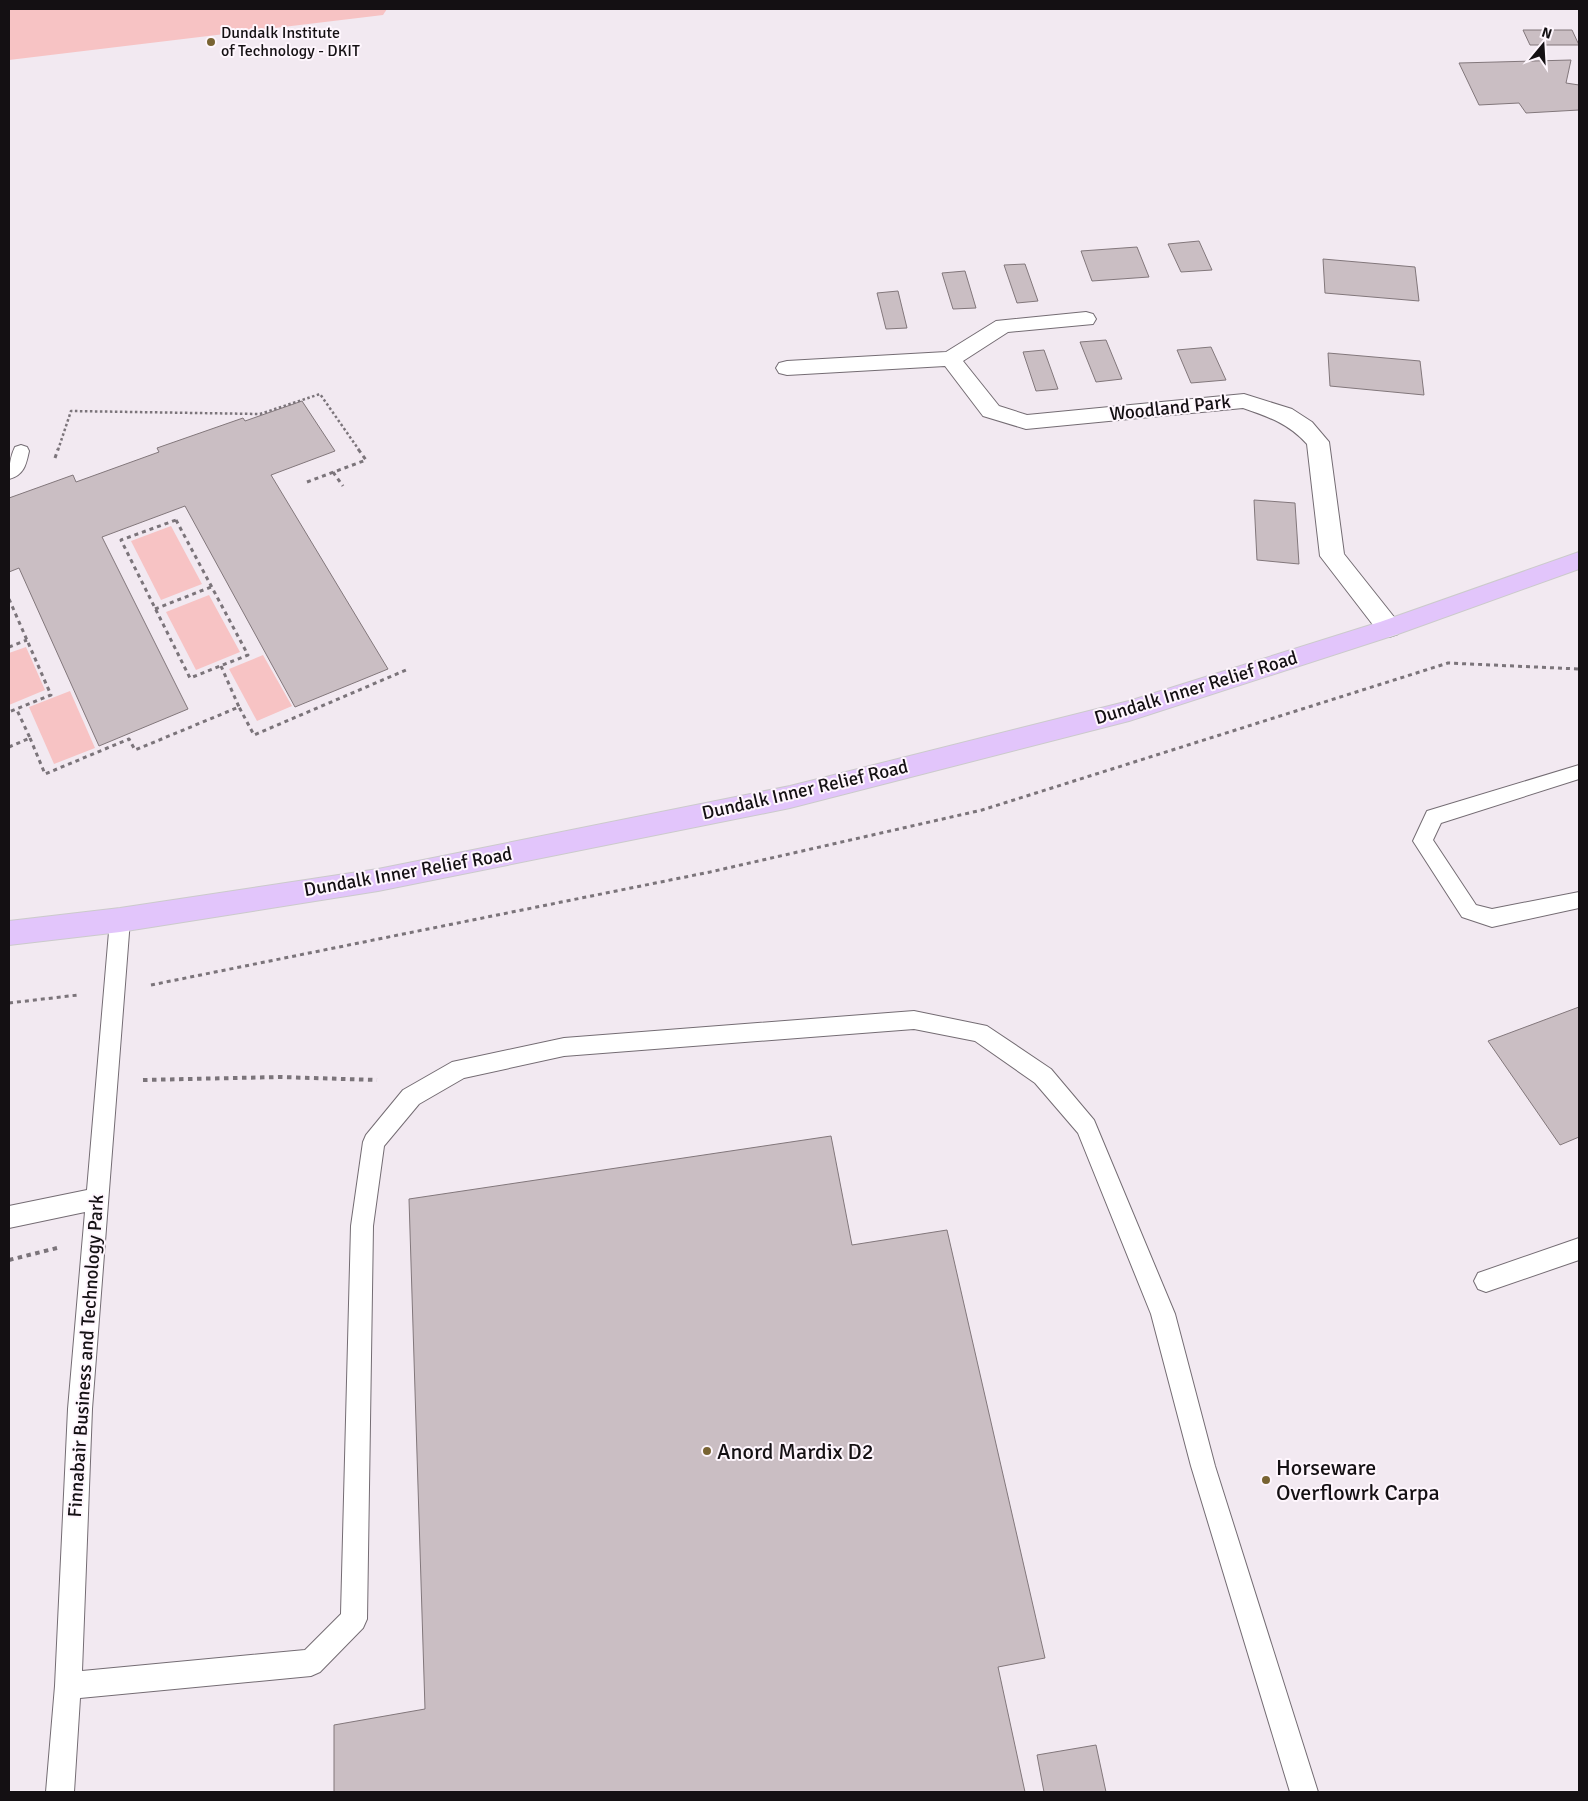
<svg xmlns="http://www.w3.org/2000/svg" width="1588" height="1801" font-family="Signika,sans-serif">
<rect width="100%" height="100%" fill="#f2e9f1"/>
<g fill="#f7c3c4">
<path d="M9,9h378l-4,6 -374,45z"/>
<path d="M171,526l31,58 -41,16 -30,-59z"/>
<path d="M209,595l31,57 -44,18 -30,-58z"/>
<path d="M26,647l19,43 -36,15v-52z"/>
<path d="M263,655l29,51 -35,15 -28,-52z"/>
<path d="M70,691l25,57 -41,16 -25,-57z"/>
</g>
<g fill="#cabec3" stroke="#82777b">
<path d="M1523,30h49l7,15h-49z"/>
<path d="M1571,60l-5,23 13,2v25l-53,3 -7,-10 -40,2 -20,-42z"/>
<path d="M1199,241l13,29 -31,2 -13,-28z"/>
<path d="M1137,247l12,30 -57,4 -11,-30z"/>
<path d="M1323,259l92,8 4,34 -94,-8z"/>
<path d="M1025,264l13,37 -21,2 -13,-38z"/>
<path d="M965,271l11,37 -23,1 -11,-36z"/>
<path d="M898,291l9,37 -21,1 -9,-36z"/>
<path d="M1106,340l16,39 -26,3 -16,-40z"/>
<path d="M1211,347l15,33 -35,3 -14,-33z"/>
<path d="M1044,350l14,39 -22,2 -13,-39z"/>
<path d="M1328,353l92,8 4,34 -94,-9z"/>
<path d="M302,401l33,50 -64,24 117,194 -93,38 -110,-201 -83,31 86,172 -89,37 -80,-178 -10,4v-74l64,-23 3,7 83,-30 -2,-4 86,-30 2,3z"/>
<path d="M1254,500l41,3 4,61 -42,-4z"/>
<path d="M1579,1007v130l-19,8 -72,-104z"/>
<path d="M831,1136l21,109 95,-15 98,428 -47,9 27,125h-691v-67l91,-16 -16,-510z"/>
<path d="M1096,1745l10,47h-62l-7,-37z"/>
</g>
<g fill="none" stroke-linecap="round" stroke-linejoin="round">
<g stroke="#746c73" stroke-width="2">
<g id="service">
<path d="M21,445l6,2 2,4c-3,14 -5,24 -20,28 0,-11 1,-22 6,-32z"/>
<path d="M1579,765v14l-138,44 -8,17 43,65 16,4 87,-17v16l-87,19 -30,-10 -49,-76 14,-30z"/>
<path d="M120,911l7,3 3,6 -38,489 -10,262 223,-21 36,-36 10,-388 12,-84 3,-7 37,-45 49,-28 112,-24 350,-27 73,15 64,43 43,51 81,194 40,152 103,326h-28l-99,-326 -40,-152 -73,-181 -43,-50 -60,-42 -61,-12 -350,27 -100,22 -45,26 -35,42 -11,80 -6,393 -4,9 -43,44 -9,4 -231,22 -6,94h-28l9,-106 13,-277 17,-197 -76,16v-22l78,-16 23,-270 3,-6z"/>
<path d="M1579,1238v22l-93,32 -8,-3 -4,-8 4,-8z"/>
</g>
</g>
<g stroke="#746c73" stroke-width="2">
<path id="minor" d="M1086,312l7,2 3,5 -3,5 -85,8 -45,29 36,45 28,9 217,-21 48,15 20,13 17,20 15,112 54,68 3,6 -3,6 -9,3 -9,-3 -60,-78 -13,-112c-18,-20 -38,-27 -64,-36l-217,21 -43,-13 -38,-50 -158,9 -8,-2 -3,-5 3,-5 8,-2 159,-9 50,-31z"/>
</g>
<g stroke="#cbcacb" stroke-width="2">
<path id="primary" d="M1579,552v17l-181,65 -269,87 -339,87 -412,83 -258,41 -111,13v-24l111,-13 258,-39 412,-83 339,-85 251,-79z"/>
</g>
<path stroke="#7b747a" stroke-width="2.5" stroke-dasharray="2.5 2.5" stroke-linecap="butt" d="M58,450l13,-39 189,3 60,-20 39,56"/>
<g stroke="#7b747a" stroke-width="3" stroke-dasharray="4 4" stroke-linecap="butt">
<path d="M55,458l3,-9"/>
<path d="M333,472l10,14"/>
<path d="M307,482l59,-22 -8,-11"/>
<path d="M176,520l72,135 -58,23 -69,-138z"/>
<path d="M9,599l42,96 -42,17"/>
<path d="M155,609l56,-22"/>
<path d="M9,647l18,-7"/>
<path d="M221,666l18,41"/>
<path d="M30,738l15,36 84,-35 6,11 104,-43 15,28 152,-65"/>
<path d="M9,747l21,-9 -14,-30"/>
<path d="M151,985l559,-113 272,-62 466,-147 131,6"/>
<path d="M9,1003l69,-8"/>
</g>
<g stroke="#7b747a" stroke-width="4" stroke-dasharray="4.5 4.5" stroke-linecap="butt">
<path d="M143,1080l137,-3 97,3"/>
<path d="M9,1260l48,-12"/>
</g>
<use href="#service" fill="#fff" fill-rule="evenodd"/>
<use href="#minor" fill="#fff" fill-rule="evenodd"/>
<use href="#primary" fill="#e2c5fb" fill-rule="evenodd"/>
</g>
<g fill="#786332" stroke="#fef6fd" stroke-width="2">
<circle cx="211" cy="42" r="5"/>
<circle cx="707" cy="1451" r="5"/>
<circle cx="1266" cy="1480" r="5"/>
</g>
<g text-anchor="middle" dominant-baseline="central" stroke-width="4" stroke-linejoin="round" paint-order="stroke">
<g font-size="16" fill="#141013" stroke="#fef6fd" text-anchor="start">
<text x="221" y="33">Dundalk Institute<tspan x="221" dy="18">of Technology - DKIT</tspan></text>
</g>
<g font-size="19" fill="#141013" stroke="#fef6fd">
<text transform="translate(1170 408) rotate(-6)">Woodland Park</text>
<text transform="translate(1196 688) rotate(-17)">Dundalk Inner Relief Road</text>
<text transform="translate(805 790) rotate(-13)">Dundalk Inner Relief Road</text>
<text transform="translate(408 872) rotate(-10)">Dundalk Inner Relief Road</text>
<text transform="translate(86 1356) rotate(-86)">Finnabair Business and Technology Park</text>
</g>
<g font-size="22" fill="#141013" stroke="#fef6fd" text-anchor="start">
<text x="717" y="1451">Anord Mardix D2</text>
<text x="1276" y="1467">Horseware<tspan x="1276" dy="25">Overflowrk Carpa</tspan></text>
</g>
</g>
<rect width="1588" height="1801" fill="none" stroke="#141013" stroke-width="20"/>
<g transform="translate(1543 45) rotate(18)" stroke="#fef6fd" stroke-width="4" paint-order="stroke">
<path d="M0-4L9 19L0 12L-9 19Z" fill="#141013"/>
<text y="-8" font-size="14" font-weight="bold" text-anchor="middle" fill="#141013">N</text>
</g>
</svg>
